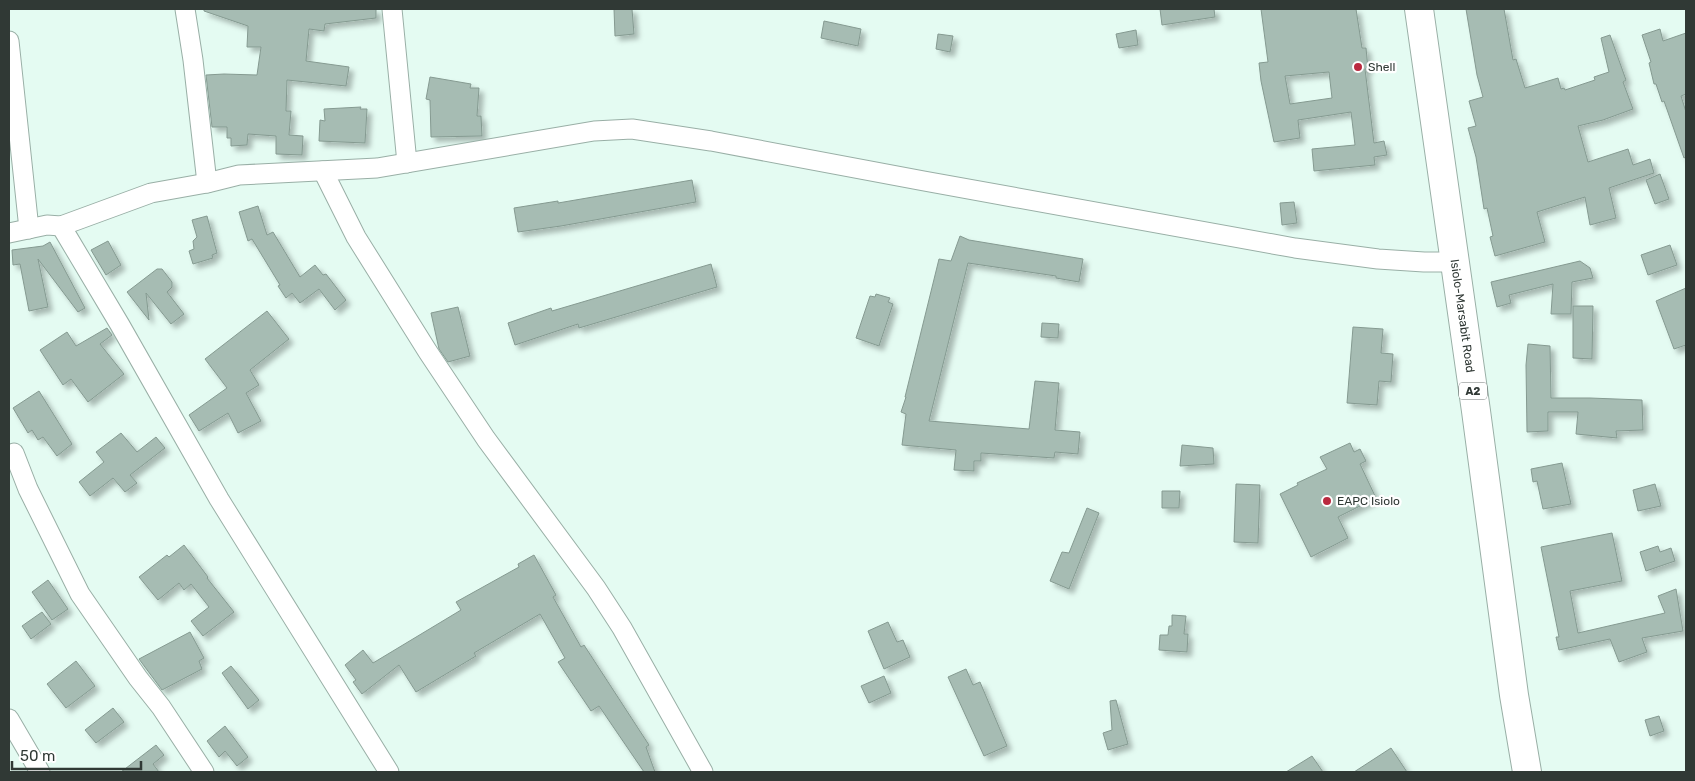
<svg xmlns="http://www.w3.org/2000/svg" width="1695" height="781" font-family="Rubik,sans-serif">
<defs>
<filter id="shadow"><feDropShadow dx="4.5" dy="4.5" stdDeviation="2.5" flood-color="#0004"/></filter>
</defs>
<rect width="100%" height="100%" fill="#e4fbf2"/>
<g fill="#a6bcb3" stroke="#859a91" fill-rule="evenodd" filter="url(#shadow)">
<path d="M204,9h172v9l-51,6 -1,7 -15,-2 -3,32 43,6 -3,19 -59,-6 -1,31h5l-2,24 14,1 -1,19 -26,-1v-18l-28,-2 -1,11 -16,1v-8h-4v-11h-15l-6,-52 18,-1 33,1 4,-28h-14l1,-21 -44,-15z"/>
<path d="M614,9h18l2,25 -19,2z"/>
<path d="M1160,9h54l1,8 -53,8z"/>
<path d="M1261,9h95l6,39h4l2,21h-3l9,74 10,-2 3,14 -13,2 1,8 -61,6 -2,-22 43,-4 -4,-33 -53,8 2,18 -26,4 -13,-61 -2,-18 9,-1zM1329,72l3,26 -42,6 -5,-28z"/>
<path d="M1466,9h38l9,51 3,-1 9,29 33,-10 3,11 3,-1 1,2 30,-10 -1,-3 15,-5 -8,-34 9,-3 16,45 -3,2 10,27 -30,11 -25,6 10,36 40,-13 5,16 17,-6 4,14 -45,15 7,30 -26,7 -5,-28 -48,15 8,30 -50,14 -5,-19 3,-1 -6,-28 -3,1 -8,-52 -8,-29 8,-2 -7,-25 14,-4 -6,-22z"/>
<path d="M824,21l37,8 -3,17 -37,-8z"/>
<path d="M1660,29l3,12 23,-8v61l-5,2 5,16v45l-2,1 -20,-57 -2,1 -6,-18h-2l-5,-21 2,-1 -9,-27z"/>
<path d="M1136,30l2,15 -19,3 -3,-14z"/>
<path d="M938,34l15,2 -3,16 -14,-3z"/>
<path d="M430,77l41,7 -1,4h9l-2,28h4l1,20 -51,1 -1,-37 -4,-1z"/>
<path d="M361,107l-1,2h7l-2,34 -46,-2 1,-21 5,1 -1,-12z"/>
<path d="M1660,174l9,25 -14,5 -9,-24z"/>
<path d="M692,180l4,22 -135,24 -43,6 -4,-24 44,-7v2z"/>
<path d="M1294,202l3,21 -15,2 -2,-22z"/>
<path d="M258,206l9,29 6,-3 27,45 15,-12 8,10 3,-1 20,26 -11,10 -16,-21 -19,14 -8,-10 -6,5 -8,-12 2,-1 -28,-46 -4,2 -9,-29z"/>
<path d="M207,216l10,37 -5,2 1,3 -20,6 -4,-13 5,-2 -1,-8 4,-4 -5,-17z"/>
<path d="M960,236l9,4 114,19 -4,23 -23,-4v-2l-88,-13 -39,158 100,8 6,-48 24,2 -4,47 25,2 -2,22 -23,-2 -1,6 -73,-5v8h-7v10l-20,-1 2,-20 -54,-5 4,-31 -5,-2 5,-15h-1l34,-138 12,2z"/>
<path d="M108,241l13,24 -15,10 -15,-25z"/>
<path d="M50,242l35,66 -7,4 -40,-53 10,48 -19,4 -9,-47 -7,1 -1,-15 31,-4z"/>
<path d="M1670,245l7,20 -29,10 -7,-20z"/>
<path d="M1580,261l10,7 3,10 -21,4 -1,32h-20l2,-30 -44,11 2,8 -14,4 -6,-25z"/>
<path d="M711,264l6,23 -138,41 -1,-4 -63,21 -7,-22 43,-15 1,3z"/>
<path d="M157,269h5l10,13v5l-5,5 17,22 -13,10 -25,-31 3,27 -22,-28z"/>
<path d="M1686,288v57l-12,4 -18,-48z"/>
<path d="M876,294l14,4 -2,4 5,2 -14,42 -23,-8 14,-42 5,1z"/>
<path d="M1573,306h20l-1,53 -19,-1z"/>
<path d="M458,307l12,49 -22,6 -9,-13 -8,-36z"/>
<path d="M267,311l22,28 -39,31 9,15 -13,8 15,28 -23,12 -10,-20 -29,18 -10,-16 38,-27 -22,-29z"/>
<path d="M1042,323l17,1 -1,14 -17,-1z"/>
<path d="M1353,327l30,2 -2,24 12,1 -2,28 -12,-1 -2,24 -30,-2z"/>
<path d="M107,328l5,7 -12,9 24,30 -36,28 -17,-23 -8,6 -23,-35 27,-18 9,14z"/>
<path d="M1528,344l22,2 1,52h39l52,2 1,30 -27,1 1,7 -41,-4 2,-22h-30v19l-21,1 -1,-67z"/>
<path d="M39,391l33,53 -15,12 -14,-19 -5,3 -6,-10 -4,3 -15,-25z"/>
<path d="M121,433l16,19 19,-15 9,11 -35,27 7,8 -12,9 -12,-14 -23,18 -11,-14 25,-20 -8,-10z"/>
<path d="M1350,443l4,9 6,-3 6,12 -6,3 16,34 -38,19 10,21 -37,19 -31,-63 18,-9 -1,-2 30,-14 -7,-12z"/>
<path d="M1182,445l31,3 1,16 -34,2z"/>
<path d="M1562,463l9,41 -28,5 -6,-28 -4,1 -2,-13z"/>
<path d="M1236,484l24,1 -2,58 -24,-1z"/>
<path d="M1655,484l6,22 -23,5 -5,-21z"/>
<path d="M1162,491h18l-1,17h-17z"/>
<path d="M1087,508l12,5 -30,76 -19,-8 12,-29 7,1z"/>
<path d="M1612,533l10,48 -52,10 8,42 87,-20 -7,-17 18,-7 7,42 -41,7 5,14 -28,10 -9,-23 -51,11 -3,-13h3l-18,-90z"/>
<path d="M184,545l24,32 -1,1 27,34 -31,24 -12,-15 18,-14 -18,-23 -7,6 -5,-7 -21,17 -19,-23 28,-22 2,2z"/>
<path d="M1658,546l2,6 11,-4 4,13 -29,10 -6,-19z"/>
<path d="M534,555l22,40 -3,2 28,50 3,-2 65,100 -3,2 9,25h-11l-45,-66 -8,5 -33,-49 7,-4 -25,-44 -66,39 2,3 -60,36 -17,-27 -37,29 -9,-12 3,-2 -11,-15 18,-15 10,13 88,-53 -5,-8 63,-35 -1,-3z"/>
<path d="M48,580l20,29 -16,11 -20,-28z"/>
<path d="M42,612l9,12 -20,15 -9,-13z"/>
<path d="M1172,615l14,1 -2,18h4l-1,18 -28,-2 1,-15h8l1,-9h3z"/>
<path d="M888,622l9,20 6,-2 7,17 -26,12 -16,-38z"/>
<path d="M190,632l14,26 -5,3 3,8 -40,21 -23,-31z"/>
<path d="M76,661l19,25 -29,22 -19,-24z"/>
<path d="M231,666l28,34 -11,9 -26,-36z"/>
<path d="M966,669l7,16 7,-3 27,64 -23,10 -36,-79z"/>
<path d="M884,676l7,17 -22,10 -8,-17z"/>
<path d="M1116,700l12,44 -20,6 -5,-17 9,-3 -2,-29z"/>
<path d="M113,708l11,14 -28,21 -11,-13z"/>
<path d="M1659,716l5,15 -14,5 -5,-16z"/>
<path d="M225,726l23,31 -11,9 -12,-15 -6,6 -12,-16z"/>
<path d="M156,745l8,10 -11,9 6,8h-38z"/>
<path d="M1391,748l16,24h-53z"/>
<path d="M1312,756l11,16h-37z"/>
</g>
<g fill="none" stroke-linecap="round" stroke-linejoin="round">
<g stroke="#99afa6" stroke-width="21">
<g id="minor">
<path d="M185,9l8,51 14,123"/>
<path d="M392,9l15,154"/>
<path d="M9,41l20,188"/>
<path d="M323,171l33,66 72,115 58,87 110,149 26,40 81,144"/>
<path d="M61,226l59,99 99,174 170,273"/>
<path d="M9,233l38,-8 14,1 90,-33 56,-10 32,-8 138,-7 217,-37 38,-2 79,12 213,40 371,67 83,11 46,3h30"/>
<path d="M14,453l14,36 52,105 58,84 23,29 43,65"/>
<path d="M9,719l31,53"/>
</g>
</g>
<g stroke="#99afa6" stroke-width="30">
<g id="highway">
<path id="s1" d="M1419,9l57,402 38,284 13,77"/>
</g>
</g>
<use href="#minor" stroke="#fff" stroke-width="19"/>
<use href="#highway" stroke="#fff" stroke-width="28"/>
</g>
<g fill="#ba293f" stroke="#fff" stroke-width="2">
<circle cx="1358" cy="67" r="5"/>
<circle cx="1327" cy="501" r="5"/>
</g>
<g text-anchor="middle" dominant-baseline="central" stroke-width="4.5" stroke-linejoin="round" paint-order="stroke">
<rect fill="#fff" stroke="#6e7472" stroke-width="1" x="1459" y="382.5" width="28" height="17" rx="4"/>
<g font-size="11" font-weight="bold" fill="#303935">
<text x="1473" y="391">A2</text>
</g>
<g font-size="12" fill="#303935" stroke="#fff" text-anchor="start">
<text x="1368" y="67">Shell</text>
<text x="1337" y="501">EAPC Isiolo</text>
</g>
<g font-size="12" fill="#303935" stroke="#fff">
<text stroke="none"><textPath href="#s1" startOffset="310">Isiolo-Marsabit Road</textPath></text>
</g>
</g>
<rect width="1695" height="781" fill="none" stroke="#303935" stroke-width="20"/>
<path d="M12 761v8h129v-8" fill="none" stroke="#303935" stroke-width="2.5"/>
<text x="20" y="761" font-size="15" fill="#303935" stroke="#ffffff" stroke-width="4" paint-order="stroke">50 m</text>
</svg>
